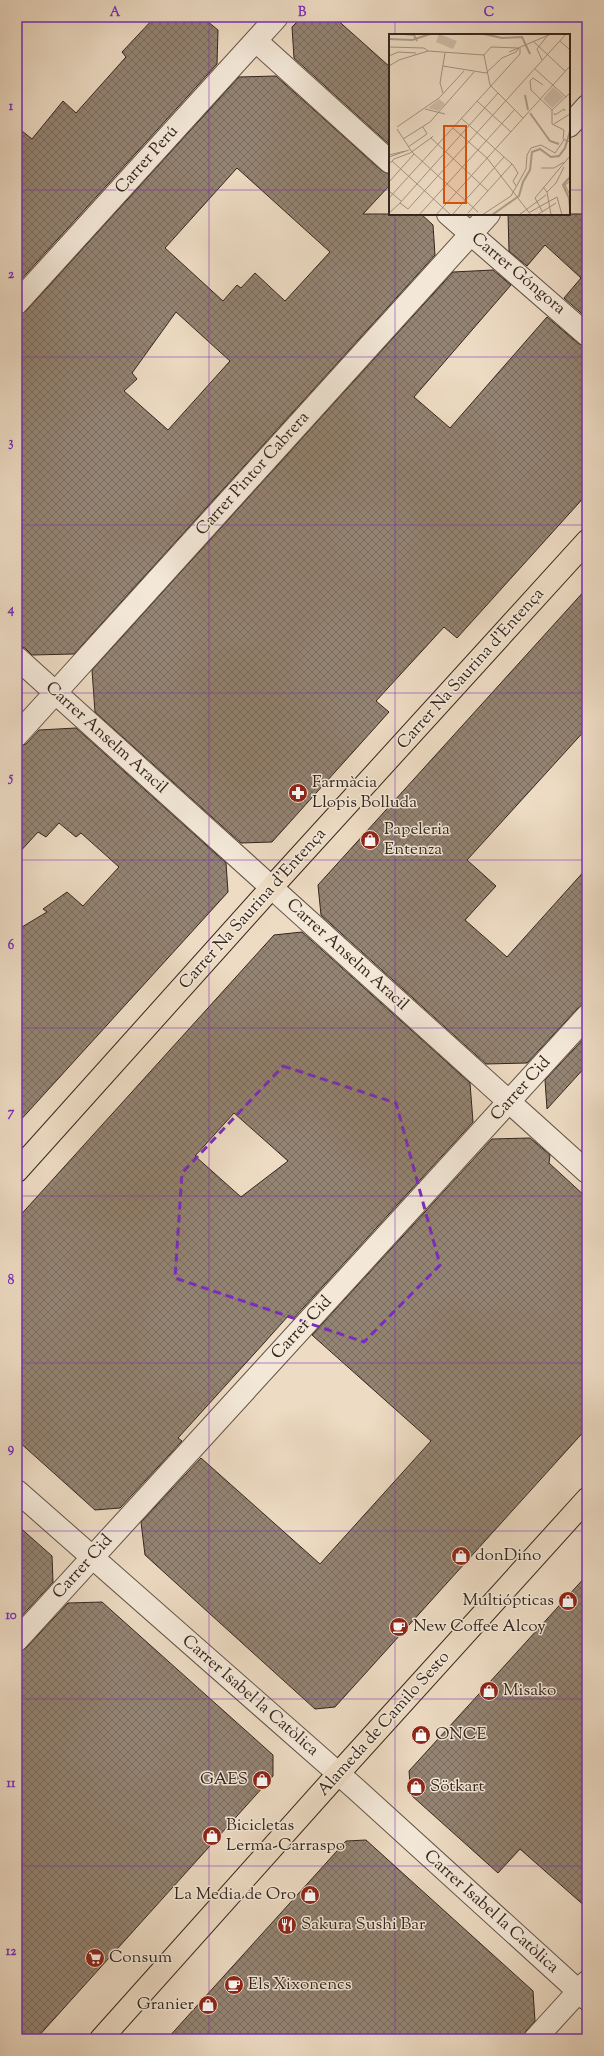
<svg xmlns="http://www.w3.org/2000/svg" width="604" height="2056" font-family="'Sorts Mill Goudy',serif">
<defs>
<pattern id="building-cross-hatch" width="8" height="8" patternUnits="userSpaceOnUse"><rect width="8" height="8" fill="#948473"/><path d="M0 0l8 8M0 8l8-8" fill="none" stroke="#7a6c5e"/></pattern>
</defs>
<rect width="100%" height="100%" fill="#eddbc3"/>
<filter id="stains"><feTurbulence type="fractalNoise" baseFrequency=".005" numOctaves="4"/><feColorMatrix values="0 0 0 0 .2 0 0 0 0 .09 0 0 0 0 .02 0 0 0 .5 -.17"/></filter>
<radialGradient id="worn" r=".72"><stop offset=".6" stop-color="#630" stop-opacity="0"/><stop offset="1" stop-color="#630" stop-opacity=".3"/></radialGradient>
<g fill="url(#building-cross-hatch)" stroke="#34251d" fill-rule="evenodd">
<path d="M155,17h47l16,13 -1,34 -200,220v-157l15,12 31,-38 13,12 50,-56 -4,-5z"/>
<path d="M302,17h32l56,50v78l-96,-87 -2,-31z"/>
<path d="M276,76l106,95 8,3v11l-27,29h58l12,11 2,30 -361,399 -42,1 -7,-7 -8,-2v-331l9,-4 213,-234zM237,168l93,84 -45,49 -30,-28 -14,15 -4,-3 -14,16 -58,-53zM176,312l54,49 -62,69 -44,-39 13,-12 -5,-6z"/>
<path d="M508,214h79v104l-23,-20 17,-20 -36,-33 -18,21 -18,-15z"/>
<path d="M493,270l18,15 -97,112 36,31 97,-111 32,27 8,3v147l-130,144 -13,-11 -68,74 13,11 -117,130 -31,1 -146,-131 -3,-42 361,-398z"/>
<path d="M587,588v140l-120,132 29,26 -31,34 42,37 80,-89v136l-9,4 -51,55 -41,1 -165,-149 -3,-30z"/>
<path d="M76,728l150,135 2,29 -211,232v-194l30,-18 -4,-3 24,-17 16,14 36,-39 -38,-34 -5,4 -17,-14 -13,14 -8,-5 -21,23v-108l9,-3 13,-14z"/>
<path d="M302,932l168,151 3,39 -180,197 -4,-4 -25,28 -86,95 4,3 -62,67 -25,2 -78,-70v-221l257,-284zM234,1113l54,48 -47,36 -46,-41z"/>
<path d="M587,1035v30l-40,44 -2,-29z"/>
<path d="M530,1138l20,17 -1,8 38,35v230l-252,279 -20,2 -170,-154 -4,-33 60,-64 119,106 111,-123 -119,-106 180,-196z"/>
<path d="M17,1525l35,31 1,26 -36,39z"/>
<path d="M587,1575v333l-67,-59 -22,24 -87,-78 -2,-24z"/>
<path d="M102,1602l171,153v21l-237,263h-19v-387l9,-4 42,-45z"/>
<path d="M366,1840l167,151 2,30 -9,10 -3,8h-356l179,-198z"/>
</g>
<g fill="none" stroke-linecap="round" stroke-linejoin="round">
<g stroke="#625246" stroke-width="24">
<g id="minor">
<path d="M256,41l134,121"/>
<path d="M569,126l18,-20"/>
<path d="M448,214l139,121"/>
<path d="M17,303l260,-286"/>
<path d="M17,658l570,514"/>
<path d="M17,735l472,-521"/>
<path d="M17,1491l340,299 230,209"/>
<path d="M17,1640l570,-624"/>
<path d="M535,2039l52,-57"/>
</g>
</g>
<g stroke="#34251d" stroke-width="24">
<g id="major">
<path d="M17,1171l255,-284 315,-346"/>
<path d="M101,2039l237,-265 249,-275"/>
</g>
</g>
<use href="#minor" stroke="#f3e8d8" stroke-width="22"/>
<use href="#major" stroke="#eddbc3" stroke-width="22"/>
</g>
<path fill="none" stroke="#7b2cbf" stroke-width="3" stroke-dasharray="8 5" stroke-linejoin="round" d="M283,1066l113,37 44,162 -76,77 -189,-64 7,-105z"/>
<path fill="none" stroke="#7b2cbf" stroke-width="1" stroke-opacity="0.55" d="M209,17v2022M395,17v18M17,190h373M569,190h18M395,214v1825M17,357h570M17,525h570M17,693h570M17,860h570M17,1028h570M17,1196h570M17,1363h570M17,1531h570M17,1699h570M17,1866h570"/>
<defs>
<g id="pharmacy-disc" transform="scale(1)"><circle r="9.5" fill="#8f2418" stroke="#f3e8d8"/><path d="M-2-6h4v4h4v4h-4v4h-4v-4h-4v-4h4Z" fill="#fff"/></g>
<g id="shop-disc" transform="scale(1)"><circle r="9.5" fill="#8f2418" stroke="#f3e8d8"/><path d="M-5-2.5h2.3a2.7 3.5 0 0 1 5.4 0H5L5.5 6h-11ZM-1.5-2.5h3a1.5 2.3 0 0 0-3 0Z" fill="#fff"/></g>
<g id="cafe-disc" transform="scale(1)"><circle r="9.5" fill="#8f2418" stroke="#f3e8d8"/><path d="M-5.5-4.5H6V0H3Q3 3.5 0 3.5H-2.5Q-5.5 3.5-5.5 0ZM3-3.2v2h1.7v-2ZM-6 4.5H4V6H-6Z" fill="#fff"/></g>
<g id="restaurant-disc" transform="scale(1)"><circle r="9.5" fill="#8f2418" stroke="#f3e8d8"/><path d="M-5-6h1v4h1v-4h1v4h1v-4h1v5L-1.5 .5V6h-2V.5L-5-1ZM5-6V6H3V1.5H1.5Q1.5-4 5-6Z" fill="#fff"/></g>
<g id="supermarket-disc" transform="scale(1)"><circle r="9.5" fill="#8f2418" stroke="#f3e8d8"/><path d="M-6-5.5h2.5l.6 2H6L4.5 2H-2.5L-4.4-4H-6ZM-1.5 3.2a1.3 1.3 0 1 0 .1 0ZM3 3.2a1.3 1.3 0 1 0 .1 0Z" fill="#fff"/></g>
</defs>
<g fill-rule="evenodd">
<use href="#pharmacy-disc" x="298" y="793"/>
<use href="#shop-disc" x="370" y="840"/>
<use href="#shop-disc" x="461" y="1556"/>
<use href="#shop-disc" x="568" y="1601"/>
<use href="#cafe-disc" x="399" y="1627"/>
<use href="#shop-disc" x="489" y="1691"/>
<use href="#shop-disc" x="421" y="1735"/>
<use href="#shop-disc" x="262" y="1780"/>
<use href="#shop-disc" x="416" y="1787"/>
<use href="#shop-disc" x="212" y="1836"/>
<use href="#shop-disc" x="310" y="1895"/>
<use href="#restaurant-disc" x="287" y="1925"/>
<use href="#supermarket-disc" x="95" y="1958"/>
<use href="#cafe-disc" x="234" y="1985"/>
<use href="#shop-disc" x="208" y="2005"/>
</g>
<g text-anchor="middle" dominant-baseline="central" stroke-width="3" stroke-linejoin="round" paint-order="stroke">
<g font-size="17" fill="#34251d" stroke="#f3e8d8">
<text transform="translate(147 160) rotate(-48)">Carrer Perú</text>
<text transform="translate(518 274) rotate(40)">Carrer Góngora</text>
<text transform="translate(253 474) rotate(-48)">Carrer Pintor Cabrera</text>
<text transform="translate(471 669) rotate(-48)">Carrer Na Saurina d'Entença</text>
<text transform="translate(106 738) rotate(42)">Carrer Anselm Aracil</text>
<text transform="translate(253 909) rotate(-48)">Carrer Na Saurina d'Entença</text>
<text transform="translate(347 955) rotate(42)">Carrer Anselm Aracil</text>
<text transform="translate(521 1089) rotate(-48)">Carrer Cid</text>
<text transform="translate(302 1328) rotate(-47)">Carrer Cid</text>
<text transform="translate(83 1567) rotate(-48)">Carrer Cid</text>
<text transform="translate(250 1696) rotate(41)">Carrer Isabel la Catòlica</text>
<text transform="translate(384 1724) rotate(-48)">Alameda de Camilo Sesto</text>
<text transform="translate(491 1912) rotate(42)">Carrer Isabel la Catòlica</text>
</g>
<g font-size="17" fill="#34251d" stroke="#f3e8d8" text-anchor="start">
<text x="312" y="783">Farmàcia<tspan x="312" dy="20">Llopis Bolluda</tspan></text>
<text x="384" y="830">Papeleria<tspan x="384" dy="20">Entenza</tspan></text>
<text x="475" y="1556">donDino</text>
<text x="554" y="1601" text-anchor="end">Multiópticas</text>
<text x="413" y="1627">New Coffee Alcoy</text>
<text x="503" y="1691">Misako</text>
<text x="435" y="1735">ONCE</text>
<text x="248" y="1780" text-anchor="end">GAES</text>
<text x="430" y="1787">Sötkart</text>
<text x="226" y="1826">Bicicletas<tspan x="226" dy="20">Lerma-Carraspo</tspan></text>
<text x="296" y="1895" text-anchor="end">La Media de Oro</text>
<text x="301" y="1925">Sakura Sushi Bar</text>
<text x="109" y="1958">Consum</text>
<text x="248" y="1985">Els Xixonencs</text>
<text x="194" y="2005" text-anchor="end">Granier</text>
</g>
</g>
<g transform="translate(389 34)">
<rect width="181" height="181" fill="#eddbc3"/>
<path d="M50,65l6,5 -7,7 -10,-3z" fill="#cebca7"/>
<path d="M50,0l18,7 -4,8 -17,-7zM164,53l11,10 -12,11 -9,-9z" fill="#cebca7"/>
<path fill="none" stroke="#ae9d8b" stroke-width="2" d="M15,0l10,1 3,6M95,0l18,4 20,-1 8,17M0,5l23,1 18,-6M136,61l3,15M141,79l20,28 9,3M181,143l-7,8 6,13 1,10M103,181l27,-19 4,-14 7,-12 2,-18 8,-3 11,8 8,-1 6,-8 5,-17"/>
<path fill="none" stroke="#a39281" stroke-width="1" d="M171,7l10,9M145,8l31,29M0,13l35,1 4,3M120,18l42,-18M95,21l6,30 33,33M95,21l7,-8 27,1M0,22l9,-4 18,1M153,26l-5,-11 11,-14M0,32l10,-6 29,-9 56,4M54,32l43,7 16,-15 14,-6 3,-4M146,35l31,28M154,51l-10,-7 -3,3 1,9 21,20v14l12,6 -1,9 7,3M54,59l-3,-10 5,-30M88,67l34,31M36,75l20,5M163,76l18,-17M165,79l1,2 9,-6 1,2M72,84l52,47 5,8 -5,8 3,5M165,90l16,-10M8,93l42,-29 25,-27M64,94l34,30M8,95l15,23 66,60M44,102l-2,2 57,53M14,105l27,-17 44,-50M19,113l19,-13 -4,-7M0,121l16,-4M0,123l20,-7M98,124l44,57M3,127l59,54M0,130l5,-5 16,-6 21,-15M152,134h13l10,-6M181,147l-5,4 5,10M0,148l25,-28M154,153l4,5 4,23M0,157l12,10M158,158l9,-9 8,-16M0,164l131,-144v-6M11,169l98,-110M153,177l-7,-13 35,-42M141,178l27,-15 5,18M0,179l11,-10 8,6 158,-175M79,179l44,-49M30,181l96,-106M47,181l134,-149M63,181l52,-58M93,181l29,-19 15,-27 1,-14 4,-7 10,-3 14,8 9,-13M130,181l27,-20M148,181l19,-12"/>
<path fill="#d6540e" fill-opacity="0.15" stroke="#d6540e" stroke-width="2" d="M55,92h22v77h-22z"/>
<rect width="181" height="181" fill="none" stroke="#34251d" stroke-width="2"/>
</g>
<rect width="604" height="2056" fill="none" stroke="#eddbc3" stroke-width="44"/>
<rect x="22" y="22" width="560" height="2012" fill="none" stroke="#7b2cbf" stroke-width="1.5"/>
<g font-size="13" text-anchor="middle" font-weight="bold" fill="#7b2cbf">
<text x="115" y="16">A</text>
<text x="302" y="16">B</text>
<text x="489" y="16">C</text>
<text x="11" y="110">1</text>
<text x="11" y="278">2</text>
<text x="11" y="446">3</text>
<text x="11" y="613">4</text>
<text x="11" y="781">5</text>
<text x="11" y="949">6</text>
<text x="11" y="1116">7</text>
<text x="11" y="1284">8</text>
<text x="11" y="1452">9</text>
<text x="11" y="1619">10</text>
<text x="11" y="1787">11</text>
<text x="11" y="1955">12</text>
</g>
<rect width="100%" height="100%" filter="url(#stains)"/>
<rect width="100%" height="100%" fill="url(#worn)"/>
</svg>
